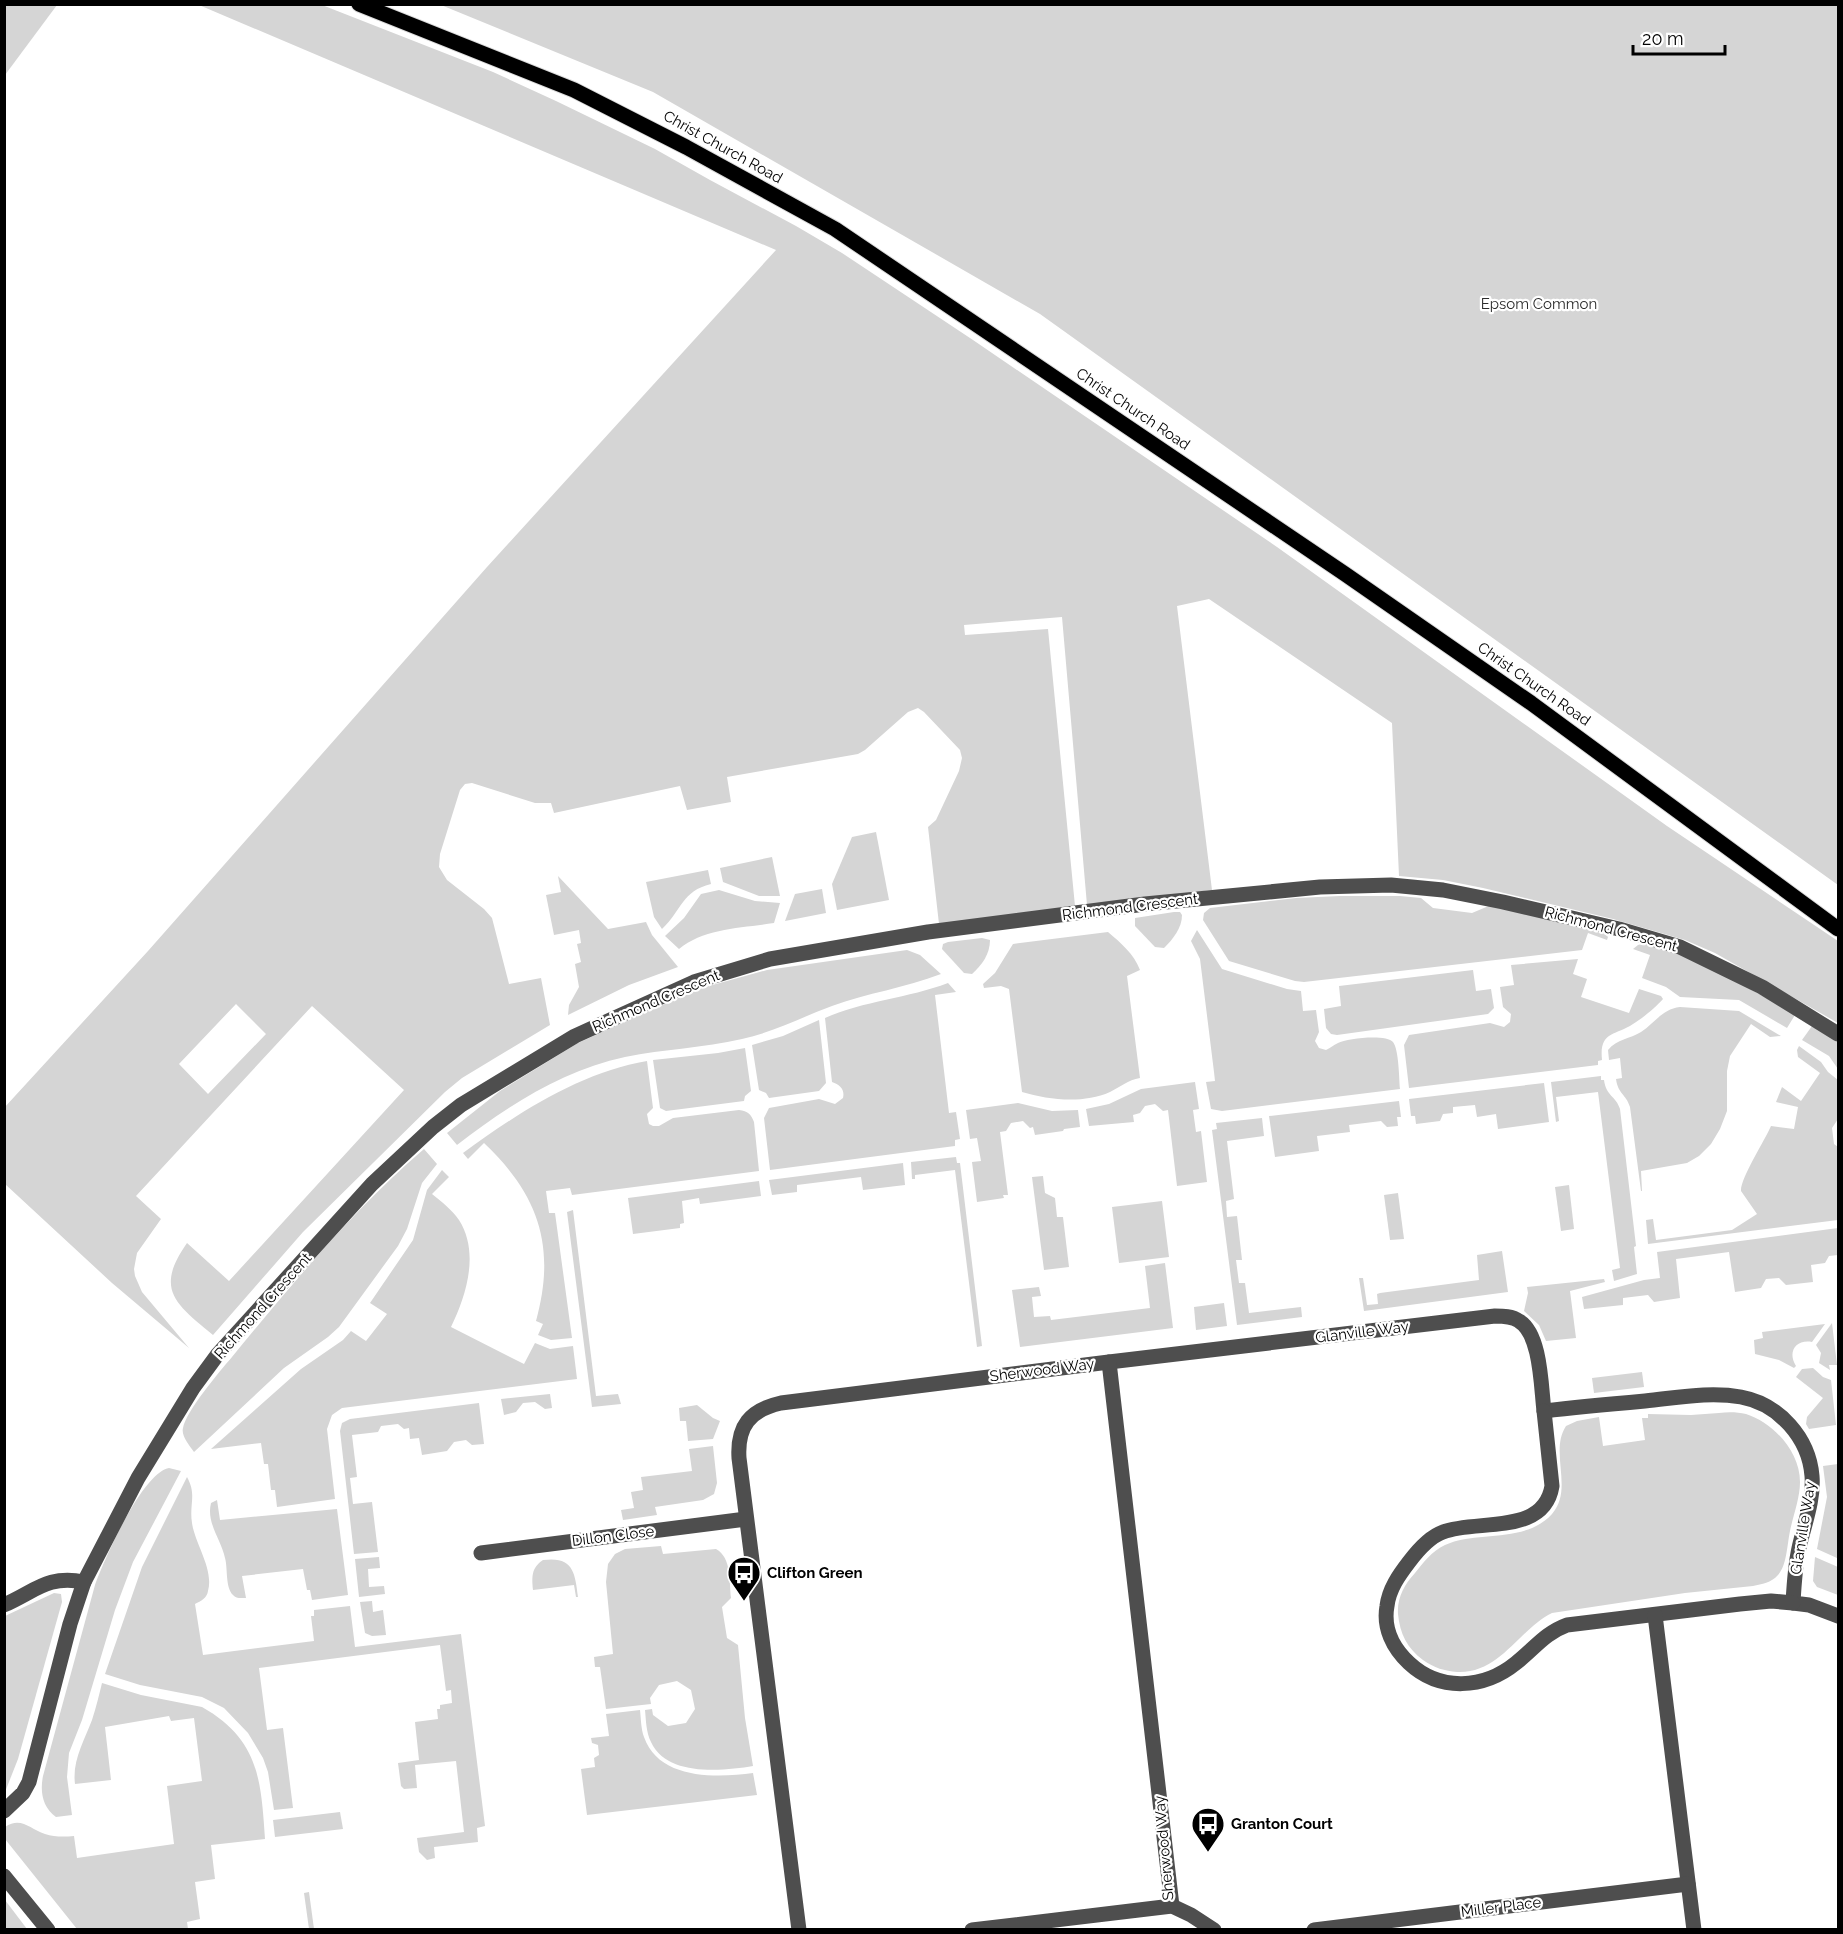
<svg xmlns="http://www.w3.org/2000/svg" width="1843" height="1934" font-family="Raleway,sans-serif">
<rect width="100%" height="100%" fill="#fff"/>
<g fill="#d5d5d5" fill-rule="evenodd">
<path d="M5,4l52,1 -52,70 -1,-70z"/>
<path d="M199,5h123l171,67 63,29 99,48 55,31 86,46 46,27 131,87 304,207 390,279 171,115v82l-123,-70 -30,-13 -72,-21 -130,-31 -40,-8 -44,-4 -7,-153 -183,-124 -32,7 35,284 -125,15 -25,-288 -98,8 1,10 83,-6 27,277 -136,18 -11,-97 8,-7 23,-49 3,-13 -2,-8 -36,-38 -6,-4 -10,4 -43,38 -7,4 -131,23 4,25 -44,8 -7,-24 -126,27 -3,-10h-16l-63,-20 -7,1 -5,6 -20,64 -1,13 8,13 37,29 8,9 17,66 32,-6 9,47 -88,53 -17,14 -142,140 -90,103c-37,-31 -59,-45 -26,-92l42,38 175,-191 -92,-84 -176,190 25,23 -24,34 -3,16 1,7 7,16 47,56 -77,-65 -107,-99 -1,-76 144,-157 339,-384 289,-317zM236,1004l30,30 -58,60 -29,-30z"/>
<path d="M441,5h1397v880l-798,-571 -387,-222z"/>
<path d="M876,832l13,68 -52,10 -5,-26 20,-47z"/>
<path d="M772,857l8,39h-21l-36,-14 -3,-14z"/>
<path d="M708,870l3,14c-29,7 -29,26 -49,45l-8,-12 -8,-35z"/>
<path d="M558,876l50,53 38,-7 6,13 26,32 -49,18 -61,30 1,-10 10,-18 -4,-23 6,-2 -4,-18 4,-1 -2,-13 -25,5 -8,-40 15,-3z"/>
<path d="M822,889l4,24 -41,8 10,-27z"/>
<path d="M719,890l36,11 25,2 -6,20c-32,5 -70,5 -95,26l-14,-13 19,-18 17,-24z"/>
<path d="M1340,896h60l21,2 12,10 39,5 19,-8 113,28 4,4 -1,3 -19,-7 -6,17 -278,32 -9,-1 -66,-20 -26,-41 1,-7 6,-5 86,-10z"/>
<path d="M1174,912h6l2,3c0,13 -9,24 -18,33l-9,-1 -20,-21v-8z"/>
<path d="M1197,930l25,39 65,20 14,2 2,20 13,-1 3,22 -4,9 4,7 7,2c5,-2 7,-5 12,-7 9,-5 49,-9 55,-1 6,8 6,36 7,47l-178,22 -11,-2 -5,-27 9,-1 -1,-9 -14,-113 -9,-18z"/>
<path d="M1108,932c13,11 26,22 32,38l-13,6 13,102c-12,2 -20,9 -30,14 -27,12 -61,8 -88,0l-13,-103 -8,-3 -17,2 -1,-4 12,-11 18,-29z"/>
<path d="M982,938l8,2c0,14 -8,25 -18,34l-8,-1 -22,-24 1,-5 5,-2z"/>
<path d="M1645,943c50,12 106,46 150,72l-8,13 -48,-28 -59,-3 -14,-10 -24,-9 8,-23 -17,-6 5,-4z"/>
<path d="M907,950l13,5 21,19c-36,14 -74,19 -109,32 -30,11 -58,26 -90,33 -39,9 -78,10 -117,18 -62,13 -119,50 -168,88l-10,-12 53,-42 78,-48 120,-54 69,-19z"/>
<path d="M1578,959l-5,15 14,5 -6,18 48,16 10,-24 22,7 2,3c-7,8 -20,19 -30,25 -18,12 -34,7 -31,36l-4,1v4l-189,23 -5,-43 5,-10 81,-12 14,4 6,-5 1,-8 -8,-7 -3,-20 14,-2 -3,-20z"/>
<path d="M1473,970l3,21 15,-2 3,19 -6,6 -151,21 -6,-1 -5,-6 -2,-19 17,-3 -2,-20z"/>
<path d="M948,983l8,9 -21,3 14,118 7,-1 4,27 -5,1v6l-185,24 -6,-52 5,-10 50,-9 16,5 8,-6c2,-9 -3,-13 -11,-16l-7,-64c38,-17 84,-20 123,-35z"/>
<path d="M1680,1007l59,4 42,25 -11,1 -19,-13 -21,32 -3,15v40l-7,18 -9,15 -12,12 -12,7 -46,8 1,20h-1l-11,-84c-4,-13 -12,-13 -14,-28l6,-1 -2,-20 -11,2 -1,-10c9,-11 22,-11 33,-18 14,-9 21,-23 39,-25z"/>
<path d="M819,1020l7,63 -7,8 -50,7 -3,-5 -7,-3 -7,-45 31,-9z"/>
<path d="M1812,1026l26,16v27l-9,-13 -27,-16z"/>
<path d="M1799,1046l22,16 7,10 10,8v39l-6,9 2,16 4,3v73l-190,24 -2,-24 7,-1 3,21 76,-10 25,-16 -16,-23c-1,-12 24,-51 30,-65l23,3 4,-22 -22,-5 6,-15 19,14 19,-28 -22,-16 -1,-7z"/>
<path d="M745,1048l6,43 -6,5 -1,5 -78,10 -6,-3 -7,-48 65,-7z"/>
<path d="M647,1061l6,47 -6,6 2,10 4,2h6l14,-8 66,-8c9,1 12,4 15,12l5,49 -187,24 -2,-7 -24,3 3,22h6l17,125 -21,2 -13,-5 5,-11 -7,-3c20,-73 4,-125 -52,-178l-16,16 -5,-6c53,-39 118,-81 184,-92z"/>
<path d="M1601,1076v4h3c2,16 12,16 16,29l16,137 -2,1 3,27 -23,7 -2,-11 8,-2 -22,-176 -42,5 3,24 -3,1 -5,-40z"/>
<path d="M1195,1082l4,27 -6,1 3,22 5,-1 6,51 -30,4 -9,-76 -5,1 -8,-7 -10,2 -5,7 -7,2 1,7 -45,4 -3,-17 23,-5 32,-15z"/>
<path d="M1544,1083l5,39 -51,7 -2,-15 -19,3 -2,-12 -22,2v6l-10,1 -3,7 -24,3 -1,-8h-4l-2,-17z"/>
<path d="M1399,1101l2,16h-4l1,9 -11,1 -6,-6 -32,4 1,7 -33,4 2,15 -44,6 -6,-41z"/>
<path d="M1018,1103l34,8 26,-1 2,17 -16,2 -1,2 -28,4 -2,-8 -3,1 -7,-7 -12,2 -5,8 -6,1 8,63h-5l1,3 -27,4 -5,-40 9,-1 -4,-23 -7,1 -4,-29z"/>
<path d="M1262,1118l2,18 -37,5 7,58 -8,2 1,16 10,-1 5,44h-6l3,23h6l4,30 52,-6 1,10 -65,8 -25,-195 5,-1 -1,-6z"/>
<path d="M424,1149l13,15 -15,19 -15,46 -9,17 -59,81 -11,10 -44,31 -90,84c-5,-7 -13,-16 -11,-24 3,-17 37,-57 49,-71 60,-73 120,-146 192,-208z"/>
<path d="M956,1157l1,6h3l22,183 -5,1 -22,-177 -40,5v4h-3l-1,-17z"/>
<path d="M903,1163l2,22 -42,5 -2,-13 -64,8v7l-25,3 -3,-15z"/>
<path d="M442,1170l7,7 -17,17c10,8 20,16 27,26 21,33 7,76 -8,107l73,37 11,-21 15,6 23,-3 4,33 -235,29 -10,7 -5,14 8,70 -58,8 -2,-17h-4l-3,-26h-4l-3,-21 -50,6 90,-80 42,-29 8,-9 15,10 21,-27 -17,-11 43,-63 14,-50z"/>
<path d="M1043,1176l2,17 10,5 2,19h6l6,50 -25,3 -12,-93z"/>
<path d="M759,1181l2,15 -61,8 -1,-6 -17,3 2,22 -4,1v4l-47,6 -5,-36z"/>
<path d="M1569,1185l5,44 -13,2 -6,-44z"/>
<path d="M1398,1193l6,46 -14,1 -6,-45z"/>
<path d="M1162,1201l7,56 -50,6 -7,-56z"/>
<path d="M573,1210l23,186 22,-2 3,10 -29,3 -25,-195z"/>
<path d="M1838,1228v27l-9,1 -4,7 -14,2 2,17 -27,3 -7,-7 -13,1 -5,9 -26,4 -6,-40 -53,7 4,39 -26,4 -6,-7 -25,3v7l-39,4 -2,-12 62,-17 16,-2 -3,-26z"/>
<path d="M1502,1251l6,41 -144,19 -5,-33h4l4,27 11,-1 -1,-10 3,-1 99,-13 -2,-25z"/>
<path d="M1165,1263l8,65 -153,19 -8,-57 27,-3 2,9 -9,1 2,20 16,-1 1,4 99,-12 -5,-42z"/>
<path d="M1604,1279l1,3 -35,9 6,47 -30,3 -7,-16 -15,-14 4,-18 -1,-6z"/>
<path d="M1224,1303l3,23 -31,4 -2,-23z"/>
<path d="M1832,1323l5,42h-8l1,5 -11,-7 2,-10 -5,-8z"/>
<path d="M1825,1324l-13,18c-16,-3 -25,10 -16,24l-2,2 -15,-8 -24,-6 -1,-14 9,-2 -1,-6z"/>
<path d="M1813,1368l10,9 8,3 5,45 -27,4 -3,-5 1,-7 16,-19 -27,-21 6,-8z"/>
<path d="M1642,1372l2,15 -50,6 -2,-15z"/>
<path d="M550,1394l2,14 -7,1 -10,-7 -12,1 -7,9 -12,3 -3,-16z"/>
<path d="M479,1403l5,41 -12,1 -6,-5 -12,2 -7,9 -25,4 -3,-17 -9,1 -1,-11 -5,1 -6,-5 -17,2 -3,6 -26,3 5,42 -7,1 3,26 19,-2 6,50 -24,2 -14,-123 2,-8 8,-4z"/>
<path d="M697,1405l16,13 7,3 -7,18 -25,2 -2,-20h-6l-1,-13z"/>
<path d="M1719,1413c9,-1 18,-1 27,1 28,9 54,38 54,68 0,16 -7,34 -10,49 -3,14 -3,34 -12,44 -7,8 -16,9 -25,11l-68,7 -133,20c-34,17 -52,61 -95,59 -12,-1 -23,-4 -34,-12 -16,-12 -23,-26 -25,-46 -1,-16 6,-29 17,-41 8,-10 17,-22 30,-28 33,-15 80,-1 107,-31 22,-25 -3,-62 14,-88l11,-5 22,-4 4,29 42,-6 -3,-22h6v-4l43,1z"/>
<path d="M713,1446l4,37 -3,11 -11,6 -48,7 2,8 -34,5 -2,-10 13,-2 -3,-16 12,-2 -2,-13 51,-6 -3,-22z"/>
<path d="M1838,1464v88l-1,1v5l-20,-9 10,-52 -4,-31z"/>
<path d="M169,1468l12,3 -48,91 -18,48 -33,110 -13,33 -2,24 5,38 -16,2c-14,-10 -16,-26 -13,-41l52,-191c9,-25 47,-112 74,-117z"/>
<path d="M187,1477c10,18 2,27 5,46 3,21 22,46 16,68 -1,7 -7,10 -13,13l8,51 111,-14 -3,-25h3v-6l36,-4 5,41 106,-13 24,192 -8,2 1,14 -44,5 1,11 -8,2 -8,-8 -2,-14 47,-6 -8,-71 -41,4 2,23 -13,1 -3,-3 -3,-23 21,-3 -4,-38 23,-3 -1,-10h3v-4l12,-2 -1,-13 -5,1 -6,-46 -181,23 8,62 16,-2 10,80 -19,2 -6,-38 -5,-14 -15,-25 -24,-25 -22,-11 -62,-12 -35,-11 37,-107z"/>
<path d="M217,1500l3,20 117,-11 11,86 -36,5 -2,-10h-3l-4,-21 -61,7 4,22c-5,0 -10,1 -13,-3 -8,-8 -5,-27 -8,-37 -4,-19 -19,-35 -14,-55z"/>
<path d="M661,1546l2,8 53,-5c16,9 13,32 15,49l-9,9 5,31 11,7 7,73 8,48c-30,5 -86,11 -102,-24 -5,-10 -5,-22 -6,-32l7,-1 1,6 15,11 18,-3 9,-14 -4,-19 -14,-9 -18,4 -9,13 1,6 -45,5 -6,-42h-5l-1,-10 19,-3 -7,-72 2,-18 7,-10 10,-5z"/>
<path d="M379,1557l1,11 -12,1 1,18 15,-1 1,8 -26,3 -4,-38z"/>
<path d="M1815,1557l23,10v28l-21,-8 -4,-6z"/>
<path d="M543,1560c30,-4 32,12 35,37h-2l-2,-12 -41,5c-1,-13 -2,-22 10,-30z"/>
<path d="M54,1593l7,1 1,8 -44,157 -13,33v-176z"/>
<path d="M372,1601l1,11 10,-2 3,25 -14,1 -7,-3 -5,-31z"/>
<path d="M102,1683l39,12 61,12c57,32 59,73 63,132l-54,6 4,34 -20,3 5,37 -13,3 1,7h-111l-72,-90v-12c16,-11 25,2 40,7 9,3 19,3 29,2l3,22 97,-14 -7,-58 35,-5 -8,-63 -23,3 -2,-5 -64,11 6,53 -36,4c-3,-23 9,-43 17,-64 4,-12 7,-25 10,-37z"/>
<path d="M640,1710c1,9 1,19 4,27 15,43 73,41 109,36l4,22 -170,20 -6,-46 14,-2 -1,-9 5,-3 -1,-10 -6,-2 -1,-5 18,-2 -3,-22z"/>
<path d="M340,1812l3,17 -68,8 -2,-17z"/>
<path d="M309,1892l5,37h-5l-5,-36z"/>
<path d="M4,1900h1l22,29h-22z"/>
</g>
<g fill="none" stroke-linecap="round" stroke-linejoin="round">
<g stroke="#dbdbdb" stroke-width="17">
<path id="major" d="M359,4l215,86 112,57 149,82 510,345 186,129 307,226"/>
</g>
<g stroke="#4e4e4e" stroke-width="15">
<path d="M1109,1362l386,-46c8,0 17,0 24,5 22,13 22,66 25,90 34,-4 67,-7 101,-10 31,-3 64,-10 96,-4 38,7 68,41 71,79 2,24 -8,49 -13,72 -4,18 -5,37 -6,55l16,2 29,11"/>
<path d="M1544,1411l8,75c-8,50 -75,33 -109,46 -14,5 -25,18 -34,30 -10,13 -20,27 -22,44 -4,22 6,42 22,57 31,29 75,26 107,0 18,-14 29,-30 51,-38l173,-21 31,-3 22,2"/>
<path d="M481,1553l265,-34"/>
<path d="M4,1605c32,-14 43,-30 80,-23"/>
<path d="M1655,1615l39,315"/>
<path d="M4,1811l19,-18 6,-11 41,-158 14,-42 54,-104 55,-90 25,-34 154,-170 61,-57 28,-22 114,-69 119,-54 76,-23 158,-27 217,-28 175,-17 71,-2 52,5 60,12 116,27 61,18 82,40 76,47"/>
<path d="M4,1876l44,54"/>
<path d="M799,1930l-60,-472c-2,-32 11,-48 42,-55l328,-41 63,544"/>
<path d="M972,1930l200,-24 19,9 23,15"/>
<path d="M1314,1930l374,-46"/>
</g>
<use href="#major" stroke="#000" stroke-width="15"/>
</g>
<defs>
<g id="bus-pin" transform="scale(1.725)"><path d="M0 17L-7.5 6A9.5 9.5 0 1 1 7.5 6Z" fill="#000" stroke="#fff"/><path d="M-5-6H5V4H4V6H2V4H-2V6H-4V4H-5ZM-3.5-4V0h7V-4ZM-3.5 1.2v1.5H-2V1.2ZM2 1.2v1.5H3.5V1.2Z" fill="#fff"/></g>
</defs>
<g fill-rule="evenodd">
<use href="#bus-pin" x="744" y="1573"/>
<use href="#bus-pin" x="1208" y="1824"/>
</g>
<g text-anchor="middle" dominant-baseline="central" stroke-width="4.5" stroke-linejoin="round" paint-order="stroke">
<g font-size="15" fill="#000" stroke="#fff">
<text transform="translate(723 147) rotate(29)">Christ Church Road</text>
<text transform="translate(1133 409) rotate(34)">Christ Church Road</text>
<text transform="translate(1534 684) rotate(35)">Christ Church Road</text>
<text transform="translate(1130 907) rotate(-7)">Richmond Crescent</text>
<text transform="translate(1611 929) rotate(15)">Richmond Crescent</text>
<text transform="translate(656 1001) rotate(-23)">Richmond Crescent</text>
<text transform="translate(263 1306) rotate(-48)">Richmond Crescent</text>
<text transform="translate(1362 1332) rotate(-7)">Glanville Way</text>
<text transform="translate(1042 1370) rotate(-7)">Sherwood Way</text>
<text transform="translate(1803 1528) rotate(-81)">Glanville Way</text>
<text transform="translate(613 1536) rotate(-7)">Dillon Close</text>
<text transform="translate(1164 1848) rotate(-95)">Sherwood Way</text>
<text transform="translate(1501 1907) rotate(-7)">Miller Place</text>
</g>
<g font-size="15" fill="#2c2c2c" stroke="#fff">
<text x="1539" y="304">Epsom Common</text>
</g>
<g font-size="15" font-weight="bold" fill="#000" stroke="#fff" text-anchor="start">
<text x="767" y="1573">Clifton Green</text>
<text x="1231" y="1824">Granton Court</text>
</g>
</g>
<rect width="1843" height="1934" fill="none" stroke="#000000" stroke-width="12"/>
<path d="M1633 45v9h92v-9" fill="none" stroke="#000000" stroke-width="3"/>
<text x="1642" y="45" font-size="18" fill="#000000" stroke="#ffffff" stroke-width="4.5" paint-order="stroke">20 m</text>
</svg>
